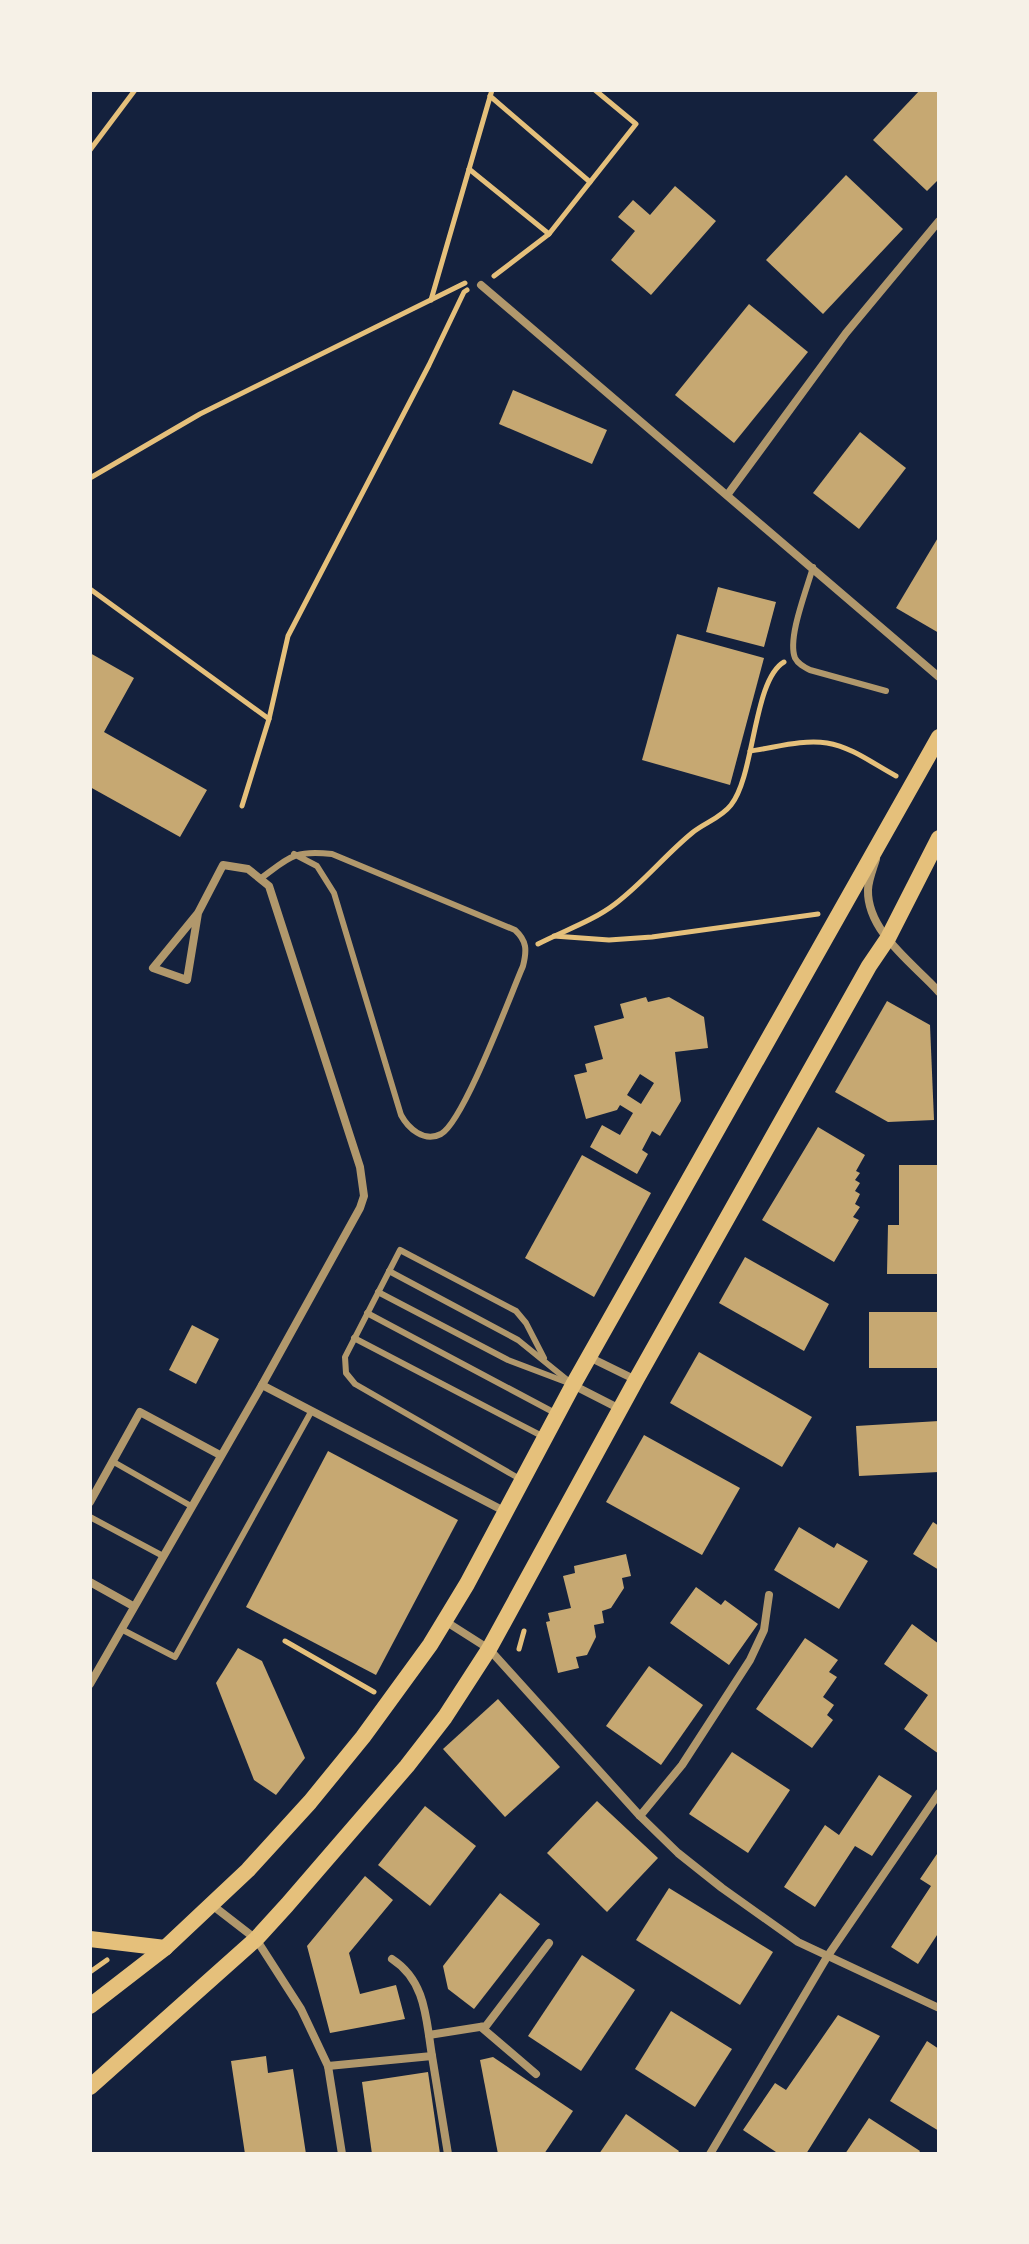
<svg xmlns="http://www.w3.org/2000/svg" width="1029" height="2244" font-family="Rubik,sans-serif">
<rect width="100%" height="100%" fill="#14213d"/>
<g fill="#c6a872" fill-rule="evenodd">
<path d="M920,90h19v89l-12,12 -54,-51z"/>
<path d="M846,175l57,54 -80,85 -57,-54z"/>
<path d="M675,186l41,35 -65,74 -40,-35 24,-29 -17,-14 15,-17 17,15z"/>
<path d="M749,304l59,48 -74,91 -59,-48z"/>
<path d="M513,390l94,40 -15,34 -93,-40z"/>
<path d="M860,432l46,36 -47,61 -46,-36z"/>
<path d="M939,536v97l-43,-25z"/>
<path d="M718,587l58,15 -12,45 -58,-15z"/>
<path d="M677,634l87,24 -34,127 -88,-25z"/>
<path d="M90,653l44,25 -30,54 103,58 -27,47 -90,-50z"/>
<path d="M646,997l2,5 21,-5 35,20 4,31 -33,4 6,49 -21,35 -8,-5 -10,19 6,4 -11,20 -47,-27 12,-22 18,10 13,-22 -13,-8 -3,5 -31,9 -12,-44 13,-3 -2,-8 18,-5 -9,-33 30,-8 -4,-14zM640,1074l14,9 -13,21 -14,-9z"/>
<path d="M887,1001l43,24 4,95 -46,2 -53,-30z"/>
<path d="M818,1127l47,28 -9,16 4,2 -5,7 5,3 -5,8 5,3 -5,10 5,3 -7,10 6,3 -25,42 -72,-42z"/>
<path d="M582,1155l69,38 -57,104 -69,-39z"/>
<path d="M899,1165h40v109h-52l1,-49h11z"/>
<path d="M745,1257l84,47 -25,47 -85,-48z"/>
<rect x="869" y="1312" width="70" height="56"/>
<path d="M192,1325l27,14 -23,45 -27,-14z"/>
<path d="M699,1352l113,65 -30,50 -112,-64z"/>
<path d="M939,1421v51l-80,4 -3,-50z"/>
<path d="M644,1435l96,53 -38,67 -96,-53z"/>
<path d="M328,1451l130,69 -82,155 -130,-68z"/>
<path d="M933,1522l6,4v44l-26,-16z"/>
<path d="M799,1527l35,21 3,-5 31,18 -29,48 -65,-39z"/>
<path d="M626,1554l5,22 -9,2 2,10 -13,20 -9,3 2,12 -10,2 2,12 -9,18 -11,2 3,11 -21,5 -12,-51 4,-1 -2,-8 23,-5 -8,-32 12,-3 -1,-7z"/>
<path d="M696,1587l25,18 4,-5 33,24 -29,41 -59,-42z"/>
<path d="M912,1624l27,20v110l-35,-25 24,-34 -44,-31z"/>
<path d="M805,1638l33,22 -9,12 8,5 -14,20 11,8 -7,10 6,5 -21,28 -56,-39z"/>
<path d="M238,1648l24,13 43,97 -29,37 -22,-15 -38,-97z"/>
<path d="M649,1666l54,39 -42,60 -55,-39z"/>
<path d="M498,1699l62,68 -55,50 -62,-68z"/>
<path d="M732,1752l58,38 -42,63 -59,-39z"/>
<path d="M879,1775l33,21 -40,60 -17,-10 -40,61 -31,-20 41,-62 14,10z"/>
<path d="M597,1801l61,57 -51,54 -60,-59z"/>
<path d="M425,1806l51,40 -46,60 -52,-41z"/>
<path d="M939,1851v81l-21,32 -27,-17 40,-61 -11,-7z"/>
<path d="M365,1876l28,24 -44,53 11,41 36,-9 9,34 -75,14 -23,-87z"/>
<path d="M669,1888l104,64 -33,53 -104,-65z"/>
<path d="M500,1893l40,31 -66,85 -26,-20 -5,-23z"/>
<path d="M582,1955l53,35 -54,81 -53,-35z"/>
<path d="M671,2011l61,38 -37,58 -60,-38z"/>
<path d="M838,2015l42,21 -74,118h-27l-36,-24 32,-47 11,7z"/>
<path d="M927,2041l12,8v82l-49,-30z"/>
<path d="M266,2056l2,17 25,-4 13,85h-61l-14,-93z"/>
<path d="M493,2057l80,54 -29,43h-46l-18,-94z"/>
<path d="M428,2072l12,82h-68l-10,-72z"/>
<path d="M626,2114l53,37 -2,3h-78z"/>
<path d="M869,2118l51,33 -2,3h-73z"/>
</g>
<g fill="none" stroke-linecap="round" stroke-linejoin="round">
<g stroke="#e5c07b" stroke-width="5">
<path d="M490,96l100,86"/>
<path d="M90,150l45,-60"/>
<path d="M469,169l80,65"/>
<path d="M494,276l55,-42 87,-110 -41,-34"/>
<path d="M431,300l61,-210"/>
<path d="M90,478l110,-64 265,-131"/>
<path d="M90,589l179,130"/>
<path d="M750,751c24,-3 52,-12 77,-8 25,4 48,22 69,33"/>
<path d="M242,806l27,-87 19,-83 141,-271 35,-73 3,-2"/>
<path d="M554,936l55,4 43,-3 166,-23"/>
<path d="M538,944c25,-13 55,-23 77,-40 28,-21 50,-49 77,-71 12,-10 29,-15 39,-28 24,-30 22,-125 53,-143"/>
<path d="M285,1641l89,51"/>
<path d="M519,1649l5,-18"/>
<path d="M90,1972l17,-12"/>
</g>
<g stroke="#b1986c" stroke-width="6">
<path d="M813,567c-6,22 -26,71 -18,91 3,6 9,9 15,12l76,21"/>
<path d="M260,879c30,-22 33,-29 72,-25l183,76c12,11 12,20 8,36 -13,30 -59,155 -82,168 -17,9 -33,-6 -40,-19l-67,-222 -17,-27 -23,-12"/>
<path d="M389,1271l129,69 53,43"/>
<path d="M378,1292l130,68 58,22"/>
<path d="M367,1313l188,100"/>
<path d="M354,1338l188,98"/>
<path d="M112,1461l79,45"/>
<path d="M520,1479l-165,-95 -9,-11 -1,-16 55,-107 116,61 10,12 18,35"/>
<path d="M90,1517l73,39"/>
<path d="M121,1629l54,28 136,-245"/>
</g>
<g stroke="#b1986c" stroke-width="8">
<path d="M481,285l458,392"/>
<path d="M728,494l118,-161 93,-112"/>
<path d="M876,859c-3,10 -8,22 -8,31 -1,42 46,74 71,102"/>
<path d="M589,1357l47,23"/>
<path d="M262,1385l244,127"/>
<path d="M573,1385l47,24"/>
<path d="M90,1502l50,-90 80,43"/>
<path d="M90,1582l43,24"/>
<path d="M445,1621l44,28 151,167 38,37 44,35 76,54 141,66"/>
<path d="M90,1684l172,-299 98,-177 4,-12 -4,-29 -91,-281 -21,-17 -25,-4 -25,48 -45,55 34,12 11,-67"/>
<path d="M640,1816l42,-51 68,-105 14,-30 5,-35"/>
<path d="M212,1905l44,34 45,70 27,57 14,88"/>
<path d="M481,2027l55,47"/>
<path d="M429,2035l57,-9 63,-83"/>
<path d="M432,2056l16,98"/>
<path d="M328,2066l104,-10c-6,-37 -6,-75 -40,-97"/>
<path d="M710,2154l117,-197 112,-164"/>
</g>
<g stroke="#e5c07b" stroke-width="16">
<path d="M90,1939l75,9"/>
<path d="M90,2006l75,-58 83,-78 62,-68 53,-65 67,-92 37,-61 106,-199 366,-648"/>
<path d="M90,2087l166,-148 31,-34 120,-139 38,-49 44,-68 147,-269 233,-414 19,-28 51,-100"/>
</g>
</g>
<rect width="1029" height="2244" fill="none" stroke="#f6f1e7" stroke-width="184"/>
</svg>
